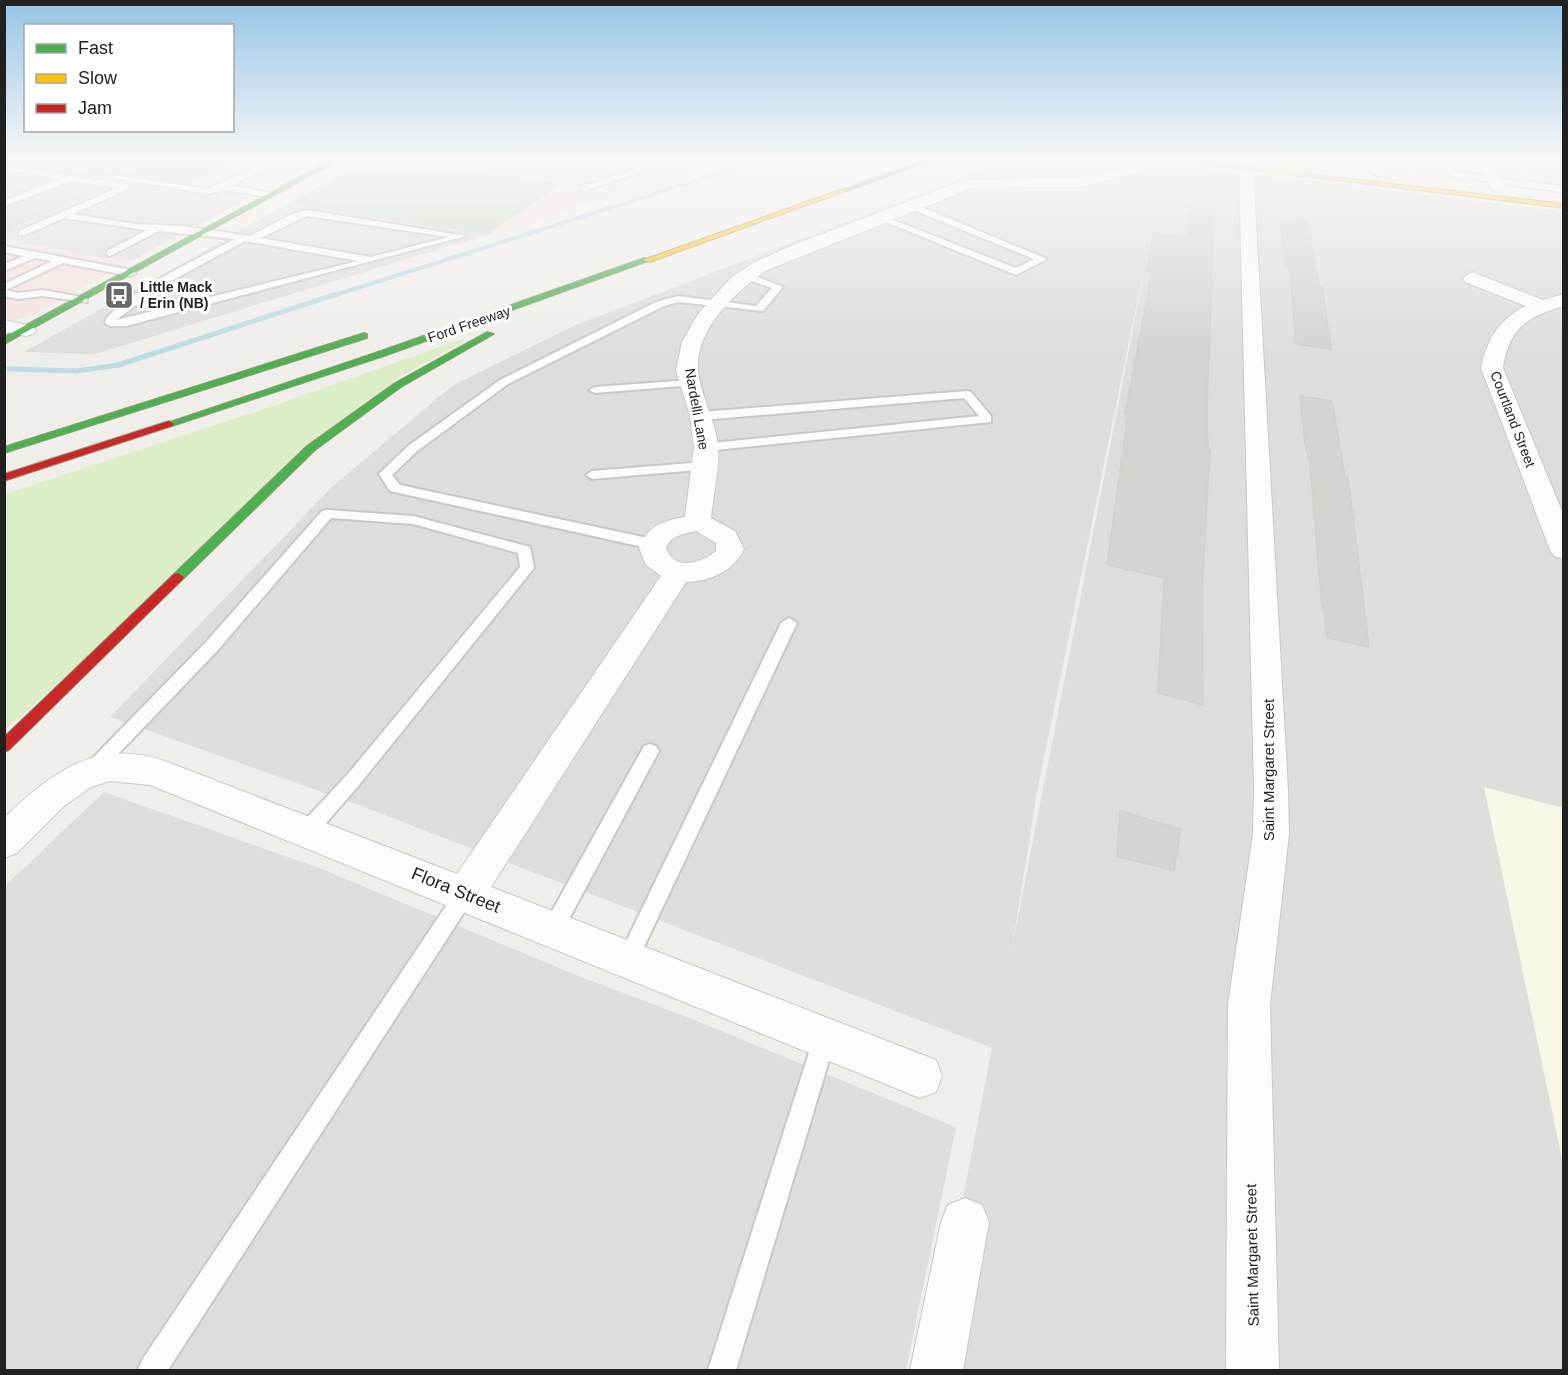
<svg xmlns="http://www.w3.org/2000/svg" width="1568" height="1375" font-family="Helvetica,sans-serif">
<rect width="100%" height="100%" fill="#f0eeea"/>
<g fill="#dfdddb" fill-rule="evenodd">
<path d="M1008,160h123l432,51v597l-78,-20 78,375v207h-633l62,-322 -631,-242 -251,-89 223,-231 119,-100 121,-60zM1141,283h1l-130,665 25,-156z"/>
<path d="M4,162l238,40 -109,58 -27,-2 -101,-18z"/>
<path d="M289,203l197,32 -391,119 -71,-2z"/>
<path d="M104,792l218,77 254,106 106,40 274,112 -50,243h-901v-484z"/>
</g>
<g fill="#f2e2e0">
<path d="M4,160h318l-80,42 -237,-40z"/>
<path d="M388,160h335l-237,75 74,-51z"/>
<path d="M1275,160h115l19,15z"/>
<path d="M4,240l102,18 27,2 -98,54 -20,6 -10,-2z"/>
</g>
<path fill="#f8f7e6" d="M1484,787l79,21v355z"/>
<g fill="#dceec8">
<path d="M1390,160h173v33l-154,-18z"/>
<path d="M462,339l2,2 -67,37 -392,352v-236l262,-86z"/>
</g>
<path fill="#c8dbc8" d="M369,160h19l173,24 -75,51 -197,-32z"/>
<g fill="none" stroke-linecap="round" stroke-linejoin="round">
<path stroke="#bcdbe4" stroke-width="4" d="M332,296l429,-136"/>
<path stroke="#bcdbe4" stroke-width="5" d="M9,369l68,2 41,-6 219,-71"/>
</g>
<g fill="#d6d4d1" stroke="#d3cfcb" stroke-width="1.5">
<path d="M4,159h233l-52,24 -71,-10 -6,3 11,5 -115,-17z"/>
<path d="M4,172l48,8 -48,18z"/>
<path d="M71,183l32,5 -99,42v-22z"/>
<path d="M1191,207l23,3 -7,202 1,38h2l-8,140 1,115 -45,-12 6,-115 -57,-13 21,-151h-3l27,-142h-5l6,-38 34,4z"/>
<path d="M1280,219l27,3 12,64h3l9,63 -35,-5 -6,-77h-4z"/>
<path d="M1300,396l32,5 13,76h3l21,170 -42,-9 -3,-30h-2l-12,-144 -5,-21z"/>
<path d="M1120,811l61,18 -7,41 -57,-13z"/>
</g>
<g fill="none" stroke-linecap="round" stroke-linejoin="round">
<g stroke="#c8c8c6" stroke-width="4">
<g id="lane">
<path d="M272,160h9l-50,26 41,7 -3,4 -46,-7 -16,4 -97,-17 4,-2 93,14z"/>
<path d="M584,160l60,6 4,4 -65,21 -3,-4 58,-18 -51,-7z"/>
<path d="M690,160h34l-13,4z"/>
<path d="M1265,160h8l2,2 -4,2z"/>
<path d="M1331,160l41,3 12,11 -7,2 -10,-9z"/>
<path d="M1440,160h8l8,11 5,2 103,14v5l-107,-15 -7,-2z"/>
<path d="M4,166l125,19v4l-57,25 63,10 47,2 68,10 40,-21 17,-5 159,26 -340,90h-16l-5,-3c5,-23 106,-71 130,-84l-76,-8 -49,25 -3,-1v-4l40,-21 -83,-12 -39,17h-6v-4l98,-43 -46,-7 -67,25v-5l56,-22 -56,-9zM307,216l142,21 -78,20 -111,-19zM245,241l113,20 -242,59 46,-34z"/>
<path d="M906,203h6l135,56 -31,16 -140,-57 7,-2 133,52 18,-9 -128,-52z"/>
<path d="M4,246l127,24 5,3 -5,3 -68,-13 -57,27 12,3 24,-3 45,8v4l-45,-6 -24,3 -14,-3v-12l48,-23 -17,-3 -31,13v-7l20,-8 -20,-4z"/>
<path d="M747,273l36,14 -20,24 -85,-9 -14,4 -156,78 -92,68 -24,23 8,10 252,54 5,2 2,3 -2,3 -5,2 -262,-58 -11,-17 29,-28 92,-66 156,-78 22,-6 78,10 16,-18 -28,-10 -2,-2z"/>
<path d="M690,380l6,3 -2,2 -99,8 -6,-3 6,-3z"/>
<path d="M967,391l4,1 20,24v6l-285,29 -4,-1v-6l277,-28 -15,-18 -263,22 -6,-4 6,-4z"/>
<path d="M704,462l6,4 -1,3 -117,10 -6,-4 6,-4z"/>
<path d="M327,510l86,6 117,31 4,21 -175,217 -45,52 -7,2 -7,-2 -2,-6 2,-6 47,-50 173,-208 -2,-14 -105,-29 -82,-6 -113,132 -120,125 -6,2 -6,-2 -3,-5 3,-5 120,-123 116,-131z"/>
<path d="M789,618l8,5 -162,343 -7,3 -7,-3 -4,-7 4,-7 160,-329z"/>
<path d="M650,744l6,2 3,5 -99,185 -7,3 -7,-3 -3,-7 3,-7 98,-176z"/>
<path d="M465,885l7,3 3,6 -3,6 -304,470h-30l4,-10 316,-472z"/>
<path d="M825,1026l8,3 3,8 -100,333h-28l106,-333 3,-8z"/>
</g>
</g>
<g stroke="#c8c8c6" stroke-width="2">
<g id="street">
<path d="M1131,160h14l-8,13 -56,14 -109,1 -207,83c-30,22 -69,57 -67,99 1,20 17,50 20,75 2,23 -5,50 -7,73l24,13 9,18c-11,23 -34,32 -58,33l-195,305 445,173 6,16 -6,16 -16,6 -770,-313 -40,-4 -19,6 -27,19 -47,47 -13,5v-40c48,-46 92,-80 161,-57l292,113 204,-298 -15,-11 -7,-17c9,-22 23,-27 46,-31l9,-70 -4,-31 -14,-46 6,-28 16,-28 34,-37 21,-14 40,-18 172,-65 116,-3 45,-10zM696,531l20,12v8c-15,13 -42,20 -50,-3 5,-13 18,-14 30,-17z"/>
<path d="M1477,160h14l14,27 -3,3h-10z"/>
<path d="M1246,165l7,4 35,620 1,45 -19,171 9,365h-53l2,-365 25,-171 1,-45 -15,-620z"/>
<path d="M1472,272l71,28 21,-6v12c-37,10 -55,23 -61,62l61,148v43l-10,-3 -4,-6 -69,-182c6,-28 18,-49 45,-62l-61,-24 -2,-4z"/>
<path d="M4,320l29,6 3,4 -3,4 -7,2 -22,-4z"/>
<path d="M965,1198l17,7 7,17 -26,148h-53l31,-148 7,-17z"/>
</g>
</g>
<g stroke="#999a80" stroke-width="2">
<g id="fast">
<path d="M331,160h7l-334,184v-7z"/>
<path d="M925,160h8l-86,31 -5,-1z"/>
<path d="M644,258l7,2 -267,96 -212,70 -8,-2 214,-72z"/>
<path d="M487,332l7,2 -93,53 -86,63 -133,130h-8l-2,-3 2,-3 133,-128 88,-63z"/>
<path d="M364,333l3,1v4l-363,115v-6z"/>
</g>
</g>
<g stroke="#999a80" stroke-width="2">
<g id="slow">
<path d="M1172,160h15l377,44v4z"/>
<path d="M843,189l5,1 -198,72 -7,-2z"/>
</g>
</g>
<g stroke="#999a80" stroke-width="2">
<g id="jam">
<path d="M169,421l5,3 -2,2 -168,55v-7z"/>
<path d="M178,573l6,4 -2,3 -173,170 -5,2v-15l170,-163z"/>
</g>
</g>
<use href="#lane" fill="#fdfcfc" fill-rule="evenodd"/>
<use href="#street" fill="#fdfcfc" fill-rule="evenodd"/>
<use href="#fast" fill="#4caf50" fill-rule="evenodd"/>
<use href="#slow" fill="#ffc107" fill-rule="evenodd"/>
<use href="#jam" fill="#c62828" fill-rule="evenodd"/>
</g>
<linearGradient id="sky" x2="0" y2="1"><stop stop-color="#96c4e6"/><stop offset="0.45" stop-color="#f8f7f6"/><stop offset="1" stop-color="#f8f7f6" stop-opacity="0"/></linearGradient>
<rect width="1568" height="352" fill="url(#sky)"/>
<defs>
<g id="bus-square" transform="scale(1.5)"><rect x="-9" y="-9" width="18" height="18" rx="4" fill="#696967" stroke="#fff"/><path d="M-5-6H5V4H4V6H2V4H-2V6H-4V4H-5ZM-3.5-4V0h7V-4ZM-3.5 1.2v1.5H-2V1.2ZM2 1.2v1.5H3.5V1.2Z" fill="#fff"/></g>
</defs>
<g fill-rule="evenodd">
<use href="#bus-square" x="119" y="295"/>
</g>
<g text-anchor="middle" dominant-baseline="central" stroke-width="6" stroke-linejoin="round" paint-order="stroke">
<g font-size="14" font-weight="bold" fill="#212121" stroke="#fff" text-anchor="start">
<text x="140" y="287">Little Mack<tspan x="140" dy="16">/ Erin (NB)</tspan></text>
</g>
<g font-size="14" fill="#212121" stroke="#fff">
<text transform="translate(469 324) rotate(-19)">Ford Freeway</text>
<text transform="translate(697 409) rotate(80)">Nardelli Lane</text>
<text transform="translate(1513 419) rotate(69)">Courtland Street</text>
</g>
<g font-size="15" fill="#212121" stroke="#fff">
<text transform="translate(1268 770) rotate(-90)">Saint Margaret Street</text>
<text transform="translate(1252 1255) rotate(-91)">Saint Margaret Street</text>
</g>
<g font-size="18" fill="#212121" stroke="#fff">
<text transform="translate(456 890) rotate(22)">Flora Street</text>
</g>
</g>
<rect width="1568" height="1375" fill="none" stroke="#212121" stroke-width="12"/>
<rect x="24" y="24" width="210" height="108" fill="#ffffff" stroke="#a6a6a6" stroke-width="1.5"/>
<rect x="36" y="44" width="30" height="9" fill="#4caf50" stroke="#a6a6a6" stroke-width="1.5"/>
<text x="78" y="54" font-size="18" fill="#212121">Fast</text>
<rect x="36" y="74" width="30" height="9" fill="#ffc107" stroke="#a6a6a6" stroke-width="1.5"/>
<text x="78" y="84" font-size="18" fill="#212121">Slow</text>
<rect x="36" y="104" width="30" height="9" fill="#c62828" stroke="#a6a6a6" stroke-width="1.5"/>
<text x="78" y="114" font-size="18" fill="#212121">Jam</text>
</svg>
